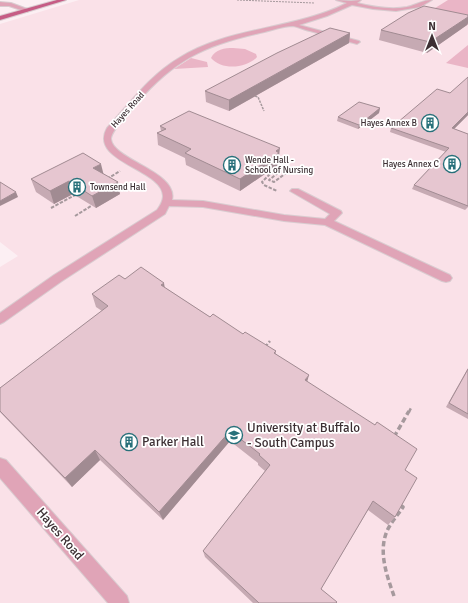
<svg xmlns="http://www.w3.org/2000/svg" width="468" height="603" font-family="Signika,sans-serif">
<rect width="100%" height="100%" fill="#fceff3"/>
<path fill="#fae1e8" d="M79,0h389v603h-468v-336l18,-11 -18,-14v-218z"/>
<g fill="#eab5c6">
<path d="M448,0h20v25l-44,-10z"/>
<path d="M468,45v23l-22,-5z"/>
<path d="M233,48l12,1 11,5 1,3c-10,11 -35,14 -46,1 4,-9 14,-10 22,-10z"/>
<path d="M191,58l16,4 1,5 -34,2z"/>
</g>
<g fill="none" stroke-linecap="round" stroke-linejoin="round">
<g stroke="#d9ccd0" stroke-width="2">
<g id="minor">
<path d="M336,0l15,1 10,-1 -4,3c16,4 34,7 50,4 9,-2 16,-7 25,-7l-12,7 -24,4 -23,-2 -21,-4 -25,11 -28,9 60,16 1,1 -3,2c-16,-4 -31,-9 -47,-13 -5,-1 -12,-4 -17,-5 -10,0 -23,5 -33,7 -55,12 -86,27 -123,70 -6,8 -26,27 -26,36 2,21 68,33 61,61l31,1 81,14 41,4 5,-5 -40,-23 2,-2h6l43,22 1,2 -8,8 116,54 2,3 -2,3 -4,1 -4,-1 -117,-56 -41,-4 -81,-14 -34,-1 -4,8 -103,67 -58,41 -4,2v-11l54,-38 103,-65c3,-4 6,-9 6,-14 0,-27 -75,-34 -56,-68 22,-24 43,-53 72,-70 51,-32 115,-28 168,-55z"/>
<path d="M0,2l11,1 19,7 -3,2 -18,-6h-9z"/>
<path d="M0,458l6,2 121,136 2,7h-21l-108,-125z"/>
</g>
</g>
<g stroke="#d9ccd0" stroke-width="2">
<path id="major" d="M57,0h9l-66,20v-4z"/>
</g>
<path stroke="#a6999d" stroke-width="1" stroke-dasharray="2 1" stroke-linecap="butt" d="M237,0l77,3"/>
<path stroke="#a6999d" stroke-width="1.5" stroke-dasharray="2.5 1" stroke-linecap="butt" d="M255,96l3,1 6,14"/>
<g stroke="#a6999d" stroke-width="2" stroke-dasharray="3.5 1.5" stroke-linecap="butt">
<path d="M267,173l3,1 5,-4 4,2 -10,8 5,2 19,-14 9,4"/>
<path d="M270,174l-8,8 2,3 13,6"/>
<path d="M107,179l13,-8"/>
<path d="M51,208l24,-13"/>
<path d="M75,216l16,-10"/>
</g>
<g stroke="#a6999d" stroke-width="2.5" stroke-dasharray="4 2" stroke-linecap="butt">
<path d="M265,347l5,-6"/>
<path d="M409,412l2,-4"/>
</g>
<g stroke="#a6999d" stroke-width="3.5" stroke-dasharray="5.5 3" stroke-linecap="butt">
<path d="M394,437l15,-26"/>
<path d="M394,596c-7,-20 -16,-44 -7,-65 4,-9 11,-16 16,-24l-3,-2"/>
</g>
<use href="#minor" fill="#e0a4b7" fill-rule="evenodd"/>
<use href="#major" fill="#c65c85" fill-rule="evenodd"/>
</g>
<g fill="#c6aab3">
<path d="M468,15v8l-1,2 -40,28 -48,-13 2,-10z"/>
<path d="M350,33l-1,10 -120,68 -23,-9 -1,-11z"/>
<path d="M450,93l18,22 -14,14 14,5v73l-3,3 -53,-21 2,-4 32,-33 -56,-20 1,-4z"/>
<path d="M380,108l-1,5 -21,16 -21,-8 1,-4z"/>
<path d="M160,126l119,34 -1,5 -38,26 -54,-26 -1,-7 -27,-13 -1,-12 4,-2z"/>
<path d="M104,174l16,20 -24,14 -23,-14 -19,10 -18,-12 -5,-13z"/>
<path d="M125,279l39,8 46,30 66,34v3l129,116 -10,47 -7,8 -20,-15 -47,79 15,14h-83l-48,-46 -2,-6 62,-80 -7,-6v-2l-28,-22 -67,79 -63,-60 -28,27 -72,-75v-24l102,-77 -6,-4 -4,-13z"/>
<path d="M468,368v51l-22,-12z"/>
</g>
<g fill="#a18b92">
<path d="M468,17v6l-1,2 -40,28 3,-11z"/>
<path d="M350,33l-1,10 -120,68v-11z"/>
<path d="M380,108l-1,5 -21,16 1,-4z"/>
<path d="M468,112v3l-18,18 2,-5z"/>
<path d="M280,148l-2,17 -38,26v-12z"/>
<path d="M101,164l3,12 -11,-8z"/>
<path d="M69,181l4,13 -19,10 -4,-13z"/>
<path d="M118,182l2,12 -24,14 -4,-12z"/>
<path d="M16,192l2,5 -18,9v-5z"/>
<path d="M164,283l2,12 -5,-10z"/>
<path d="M309,375l-3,11 -1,-6z"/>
<path d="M230,431v10l-67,79 -4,-8z"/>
<path d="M95,450l5,10 -28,27 -7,-9z"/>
</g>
<g fill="#e6c6d0" stroke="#a18b92">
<path d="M424,6l44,9v2l-38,25 -49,-12 27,-17z"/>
<path d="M330,28l20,5 -121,67 -24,-9 72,-38z"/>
<path d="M468,77v35l-16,16 16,6v72l-54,-21 35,-37 -58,-20 46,-39 13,4z"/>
<path d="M359,102l21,6 -21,17 -21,-8z"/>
<path d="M189,111l91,37 -4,3 3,2 -39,26 -55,-26 6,-4 -34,-16 9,-4 -6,-3z"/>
<path d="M83,153l18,11 -8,4 25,14 -26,14 -23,-15 -19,10 -19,-12z"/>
<path d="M0,182l16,10 -16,9z"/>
<path d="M141,267l23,16 -3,2 49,32 3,-3 30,20 2,-2 31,19 -2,2 35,22 -4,5 70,45 2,-3 40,27 -12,21 12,8 -22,39 -22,-16 -52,88 16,13 -1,1h-77l-56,-52 67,-86 -11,-10 1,-1 -30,-23 -71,81 -64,-62 -30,28 -65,-67v-23l108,-82 -16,-12 27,-19 6,4z"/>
<path d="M468,369v45l-19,-11z"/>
</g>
<defs>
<g id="building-ring" transform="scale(0.9)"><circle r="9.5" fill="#fff" stroke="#27707a" stroke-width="1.5"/><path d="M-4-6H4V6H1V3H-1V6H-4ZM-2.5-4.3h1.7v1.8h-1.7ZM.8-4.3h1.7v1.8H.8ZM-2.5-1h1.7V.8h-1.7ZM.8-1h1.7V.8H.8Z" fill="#27707a"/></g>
<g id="university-ring" transform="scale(0.9)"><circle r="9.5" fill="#fff" stroke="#27707a" stroke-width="1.5"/><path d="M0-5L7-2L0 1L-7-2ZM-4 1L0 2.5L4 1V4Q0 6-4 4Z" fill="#27707a"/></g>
</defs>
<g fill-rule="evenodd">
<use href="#building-ring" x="430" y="123"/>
<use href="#building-ring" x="452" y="164"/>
<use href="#building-ring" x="232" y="165"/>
<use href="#building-ring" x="77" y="187"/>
<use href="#university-ring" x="234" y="435"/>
<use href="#building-ring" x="129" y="442"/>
</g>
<g text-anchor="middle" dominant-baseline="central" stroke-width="3.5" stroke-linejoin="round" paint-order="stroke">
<g font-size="9" fill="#3c2f33" stroke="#fff">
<text transform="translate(128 110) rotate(-48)">Hayes Road</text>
</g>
<g font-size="9" fill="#3c2f33" stroke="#fff" text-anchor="end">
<text x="417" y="123">Hayes Annex B</text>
<text x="245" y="160" text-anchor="start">Wende Hall -<tspan x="245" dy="10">School of Nursing</tspan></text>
<text x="439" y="164">Hayes Annex C</text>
<text x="90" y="187" text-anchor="start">Townsend Hall</text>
</g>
<g font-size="13" fill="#3c2f33" stroke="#fff" text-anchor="start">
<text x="247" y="428">University at Buffalo<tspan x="247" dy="15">- South Campus</tspan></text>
<text x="142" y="442">Parker Hall</text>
</g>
<g font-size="13" fill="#3c2f33" stroke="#fff">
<text transform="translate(60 534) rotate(49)">Hayes Road</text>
</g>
</g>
<g transform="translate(432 36)" stroke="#ffffff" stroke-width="3" paint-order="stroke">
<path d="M0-3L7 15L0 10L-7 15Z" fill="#3c2f33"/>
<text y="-6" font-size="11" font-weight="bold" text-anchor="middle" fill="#3c2f33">N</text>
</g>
</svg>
